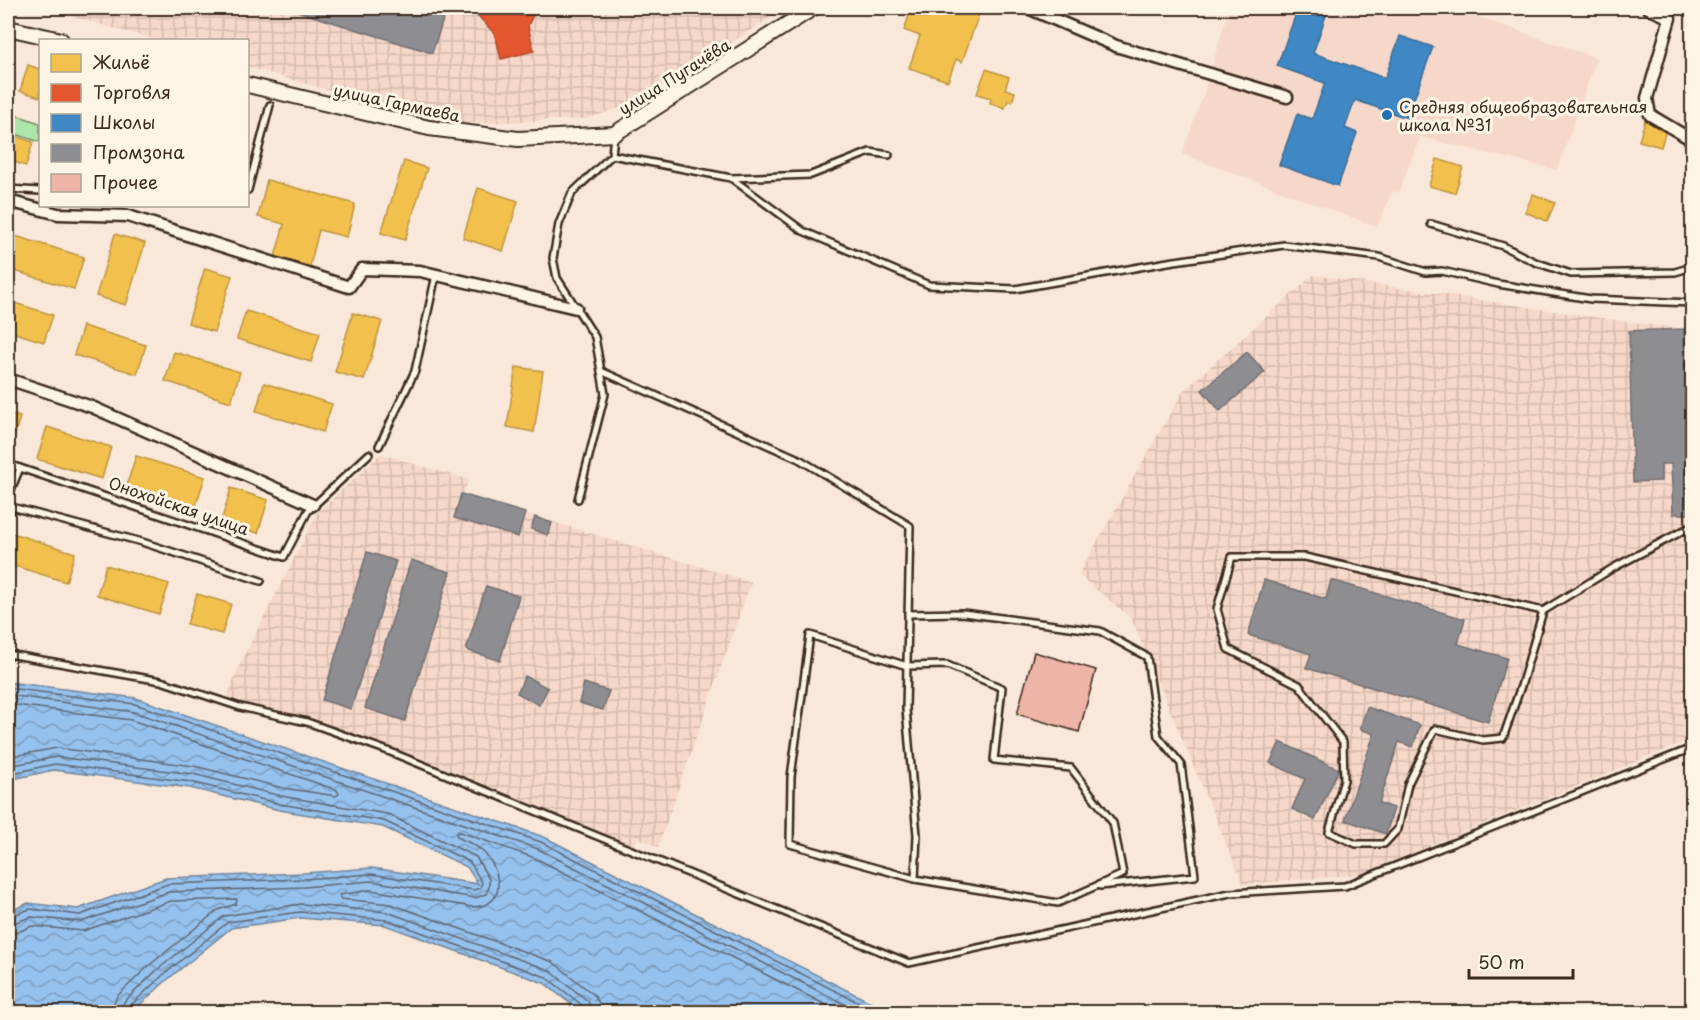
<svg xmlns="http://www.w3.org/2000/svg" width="1700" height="1020" font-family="'Playpen Sans',sans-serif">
<defs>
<pattern id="industrial-grid" width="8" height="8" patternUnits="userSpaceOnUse" patternTransform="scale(1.5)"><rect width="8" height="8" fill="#f6d8ca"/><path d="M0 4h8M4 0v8" fill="none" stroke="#d4baad"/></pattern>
<pattern id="water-waves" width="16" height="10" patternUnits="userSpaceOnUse" patternTransform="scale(1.5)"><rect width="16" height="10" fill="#95c1ee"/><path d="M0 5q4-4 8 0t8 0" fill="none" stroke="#7b9dc0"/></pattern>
</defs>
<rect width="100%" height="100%" fill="#f9e8d9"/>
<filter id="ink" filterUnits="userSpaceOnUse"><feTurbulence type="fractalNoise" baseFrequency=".0167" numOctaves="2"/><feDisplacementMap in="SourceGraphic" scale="12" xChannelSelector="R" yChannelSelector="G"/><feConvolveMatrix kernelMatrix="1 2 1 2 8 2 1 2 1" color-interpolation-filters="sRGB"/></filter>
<g filter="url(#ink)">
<path fill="#f6d8ca" d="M1229,8h224l144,50 -40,112 -137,-33 -21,55h-7l-15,35 -195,-73 22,-61z"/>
<g fill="url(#industrial-grid)">
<path d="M42,8h744l-153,96 -47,15 -141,5 -197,-57v-27h-92z"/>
<path d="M1313,275l295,44 84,11v409l-334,136 -115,9 -112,-266 -53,-43 105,-184z"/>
<path d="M381,454l89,26 -8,14 289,88 -93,265 -20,-9 -5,11 -188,-73 -49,-27 -100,-33 -70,-16 13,-34 78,-153z"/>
</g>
<path fill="#ace6aa" stroke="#748864" stroke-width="1.5" d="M16,115l24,8v19l-31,-10z"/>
<path fill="url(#water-waves)" stroke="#71859b" stroke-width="1.5" d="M8,682l128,16 408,139 346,175h-309l-37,-29 -159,-58 -85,-7 -69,10 -64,52 -35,32h-124v-100l20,-9 50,6 88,-31 138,-5 68,-5 106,16 -11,-17 -84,-40 -104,-17 -89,-22 -136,-18 -46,10z"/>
<g fill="#f2c14e" stroke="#bb9440" stroke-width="1.5">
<path d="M929,8h40l11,3 -18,51 -6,-3 -8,22 -39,-13 11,-32 -16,-6 6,-17 16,5z"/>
<path d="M1671,8h17l-2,5z"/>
<path d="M28,65l12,4v28l-20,-6z"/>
<path d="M986,69l23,8 -4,12 10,3 -3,10 -4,-2 -3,8 -15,-5 1,-5 -14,-4z"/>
<path d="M1645,120l22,7 -6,20 -22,-6z"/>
<path d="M8,134l25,8 -7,24 -18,-6z"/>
<path d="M1437,159l26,8 -8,26 -26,-7z"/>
<path d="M404,161l23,7 -22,72 -24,-7z"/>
<path d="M267,180l88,24 -8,33 -28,-7 -9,36 -35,-9 9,-33 -26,-7z"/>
<path d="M478,188l40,13 -15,50 -40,-13z"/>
<path d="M1533,194l22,9 -8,18 -22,-9z"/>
<path d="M115,234l30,9 -19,62 -30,-9z"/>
<path d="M12,235l72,22 -10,32 -66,-20v-20z"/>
<path d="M205,268l27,8 -18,56 -26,-9z"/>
<path d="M8,301l45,14 -9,27 -36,-11z"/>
<path d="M246,311l74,22 -9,29 -74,-23z"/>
<path d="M353,313l29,8 -18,59 -29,-8z"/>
<path d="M83,326l63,19 -9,29 -63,-19z"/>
<path d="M174,352l66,20 -9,30 -66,-21z"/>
<path d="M516,367l27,4 -9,61 -27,-5z"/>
<path d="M264,383l68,21 -9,28 -67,-21z"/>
<path d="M8,413l12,4 -9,31 -3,-1z"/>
<path d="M47,427l64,20 -9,32 -65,-20z"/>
<path d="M136,456l69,21 -10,31 -69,-21z"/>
<path d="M231,488l37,12 -10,33 -37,-11z"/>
<path d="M12,533l63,20 -9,29 -58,-18v-16z"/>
<path d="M106,565l63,19 -10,30 -62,-19z"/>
<path d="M197,594l34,10 -9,30 -35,-10z"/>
</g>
<path fill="#e4572e" stroke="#b14a29" stroke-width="1.5" d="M450,8h86l-8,18 6,25 -33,8 -6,-25 -17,-18z"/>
<path fill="#3f88c5" stroke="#3e6c93" stroke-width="1.5" d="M1298,8h22l8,2 -15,43 72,25 15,-42 33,11 -26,71 -52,-18 -10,28 12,5 -19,53 -59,-21 18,-51 15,5 13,-36 -48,-17z"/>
<g fill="#8d8d92" stroke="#746f6f" stroke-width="1.5">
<path d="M287,8h160l-15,45z"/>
<path d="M1684,329l1,50h7v135h-19l-2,-50h-10v17l-28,1 -4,-151z"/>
<path d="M1247,352l18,20 -45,39 -18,-21z"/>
<path d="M461,494l64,19 -7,24 -64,-19z"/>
<path d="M535,517l17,6 -4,12 -17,-6z"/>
<path d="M367,552l29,9 -45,148 -29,-9z"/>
<path d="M411,560l39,12 -45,149 -40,-13z"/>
<path d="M1264,580l62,19 5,-19 134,39 -7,25 49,14 -19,64 -182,-54 5,-14 -63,-19z"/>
<path d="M486,586l33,10 -19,65 -34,-11z"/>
<path d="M525,676l23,12 -9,17 -22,-12z"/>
<path d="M584,683l25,8 -6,19 -24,-7z"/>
<path d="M1367,707l53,18 -7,22 -14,-5 -20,61 15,5 -8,26 -41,-14 29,-86 -14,-5z"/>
<path d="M1280,742l59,27 -24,51 -23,-11 13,-30 -35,-16z"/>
</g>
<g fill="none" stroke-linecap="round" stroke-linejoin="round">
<g stroke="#5f6671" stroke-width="1.5">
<path d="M8,688l127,16 406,138 336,170"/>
<path d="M8,695l126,17 404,137 322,163"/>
<path d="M8,704l123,16 206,70 2,4 -3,2 -53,-8 -89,-22 -137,-18 -49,9"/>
<path d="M8,766l48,-9 137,17 88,22 106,18 89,43 13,22v8l-3,7 -11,4 -104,-17 -67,6 -135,5 -88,30 -50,-5 -23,8"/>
<path d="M8,774l47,-10 136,18 89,22 104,17 86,41 12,21 -2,5 -6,2 -103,-16 -67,5 -136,5 -88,31 -50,-6 -22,8"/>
<path d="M8,934l8,-1 16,-7 51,5 88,-30 66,-2 -1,5 -18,6 -66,53 -35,33 -4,9 -1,7"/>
<path d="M121,1012l3,-10 33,-32 67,-54 77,-12 86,8 162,58 39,31 4,11"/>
<path d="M128,1012l2,-6 33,-31 65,-53 72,-10 87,8 159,57 36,28 2,7"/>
<path d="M601,1012l-2,-9 -5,-8 -41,-33 -162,-58 -50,-5 -2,-4 32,-5 101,17c37,0 29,-39 10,-56 -7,-7 -17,-10 -25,-14l-1,-4 4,-1 75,26 305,154"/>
</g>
</g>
<path fill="#eeb4a8" stroke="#3b2a1e" stroke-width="1.5" d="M1034,652l62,18 -17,62 -62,-18z"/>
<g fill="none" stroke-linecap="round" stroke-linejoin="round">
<g stroke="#3b2a1e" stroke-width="10">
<g id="service">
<path d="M612,155l119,23 72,53 126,54 86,4 153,-27 116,-17 95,12 47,15 16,-1 56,13 93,15 101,4"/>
<path d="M731,178l80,-3 59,-23 19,3"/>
<path d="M8,189l32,2"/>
<path d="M248,190l22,-85"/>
<path d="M1431,224l72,22 32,16 36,12 104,-2 17,-5"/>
<path d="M601,371l198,88 111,67 -4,183 11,126 -2,44 143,24 65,-29 -10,-51 -42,-55 -77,-8 8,-72 -55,-23 -40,1 -97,-31 -19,142 -1,67 125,35"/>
<path d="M379,446l36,-75 21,-96"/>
<path d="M8,464l276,93 24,-46 61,-57"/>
<path d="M8,497l12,-29"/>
<path d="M578,499l27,-105 -10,-57 -38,-59 -4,-20 6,-34 13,-31 40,-38 2,-20"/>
<path d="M8,506l134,36 119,39"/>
<path d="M1543,611l-238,-54h-73l-15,52 11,40 71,36 44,57 1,38 -15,52 27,12h28l14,-15 10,-45 27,-55 48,11 20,-2 19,-55 21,-72 70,-43 79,-42"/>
<path d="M908,614l55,-1 137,18 47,26 11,79 23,28 14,112 -95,10"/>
<path d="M8,654l153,27 79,26 67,15 81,29 521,212 321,-70 115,-7 347,-138"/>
</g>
</g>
<g stroke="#3b2a1e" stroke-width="15">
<g id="minor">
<path d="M1028,8l88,38 171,51"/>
<path d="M1648,8l22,10 -23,80 3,17 42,25"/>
<path d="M8,201l50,13 70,2 221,71 13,-18 58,2 156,37"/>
<path d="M8,379l84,28 221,98"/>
</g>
</g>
<g stroke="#3b2a1e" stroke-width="18">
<g id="tertiary">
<path d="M8,28l53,12"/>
<path d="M248,85l181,43 89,11 96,-5 199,-126"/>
</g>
</g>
<use href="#service" stroke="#fcf5e5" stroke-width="5"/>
<use href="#minor" stroke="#fcf5e5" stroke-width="10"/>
<use href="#tertiary" stroke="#fcf5e5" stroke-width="14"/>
</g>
</g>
<circle fill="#1f6fb2" stroke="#fcf5e5" stroke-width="2" cx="1387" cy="115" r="6"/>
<g text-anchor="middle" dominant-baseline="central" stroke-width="6" stroke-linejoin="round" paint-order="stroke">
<g font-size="16" fill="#3b2a1e" stroke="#fcf5e5">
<text transform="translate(674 76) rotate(-32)">улица Пугачёва</text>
<text transform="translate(397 102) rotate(12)">улица Гармаева</text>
<text transform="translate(179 505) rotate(19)">Онохойская улица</text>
</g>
<g font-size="16" fill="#3b2a1e" stroke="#fcf5e5" text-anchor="start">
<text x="1399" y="106">Средняя общеобразовательная<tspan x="1399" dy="18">школа №31</tspan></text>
</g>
</g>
<rect width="1700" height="1020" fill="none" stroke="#fcf5e5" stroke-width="30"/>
<rect x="15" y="15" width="1670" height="990" fill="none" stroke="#3b2a1e" stroke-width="2" filter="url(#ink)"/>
<rect x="39" y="39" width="210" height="168" fill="#fcf5e5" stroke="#afa495" stroke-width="1.5"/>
<rect x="51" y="54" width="30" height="18" fill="#f2c14e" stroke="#afa495" stroke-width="1.5"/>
<text x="93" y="69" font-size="18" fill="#3b2a1e">Жильё</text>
<rect x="51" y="84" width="30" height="18" fill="#e4572e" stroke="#afa495" stroke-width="1.5"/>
<text x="93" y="99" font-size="18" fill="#3b2a1e">Торговля</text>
<rect x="51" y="114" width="30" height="18" fill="#3f88c5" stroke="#afa495" stroke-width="1.5"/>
<text x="93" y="129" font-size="18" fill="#3b2a1e">Школы</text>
<rect x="51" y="144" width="30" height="18" fill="#8d8d92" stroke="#afa495" stroke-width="1.5"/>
<text x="93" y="159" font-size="18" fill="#3b2a1e">Промзона</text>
<rect x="51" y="174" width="30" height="18" fill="#eeb4a8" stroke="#afa495" stroke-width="1.5"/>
<text x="93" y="189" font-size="18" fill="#3b2a1e">Прочее</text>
<path d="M1469 969v9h104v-9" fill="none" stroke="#3b2a1e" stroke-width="3"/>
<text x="1478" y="969" font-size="18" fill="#3b2a1e" stroke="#fcf5e5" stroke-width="4.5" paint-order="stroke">50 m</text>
</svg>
